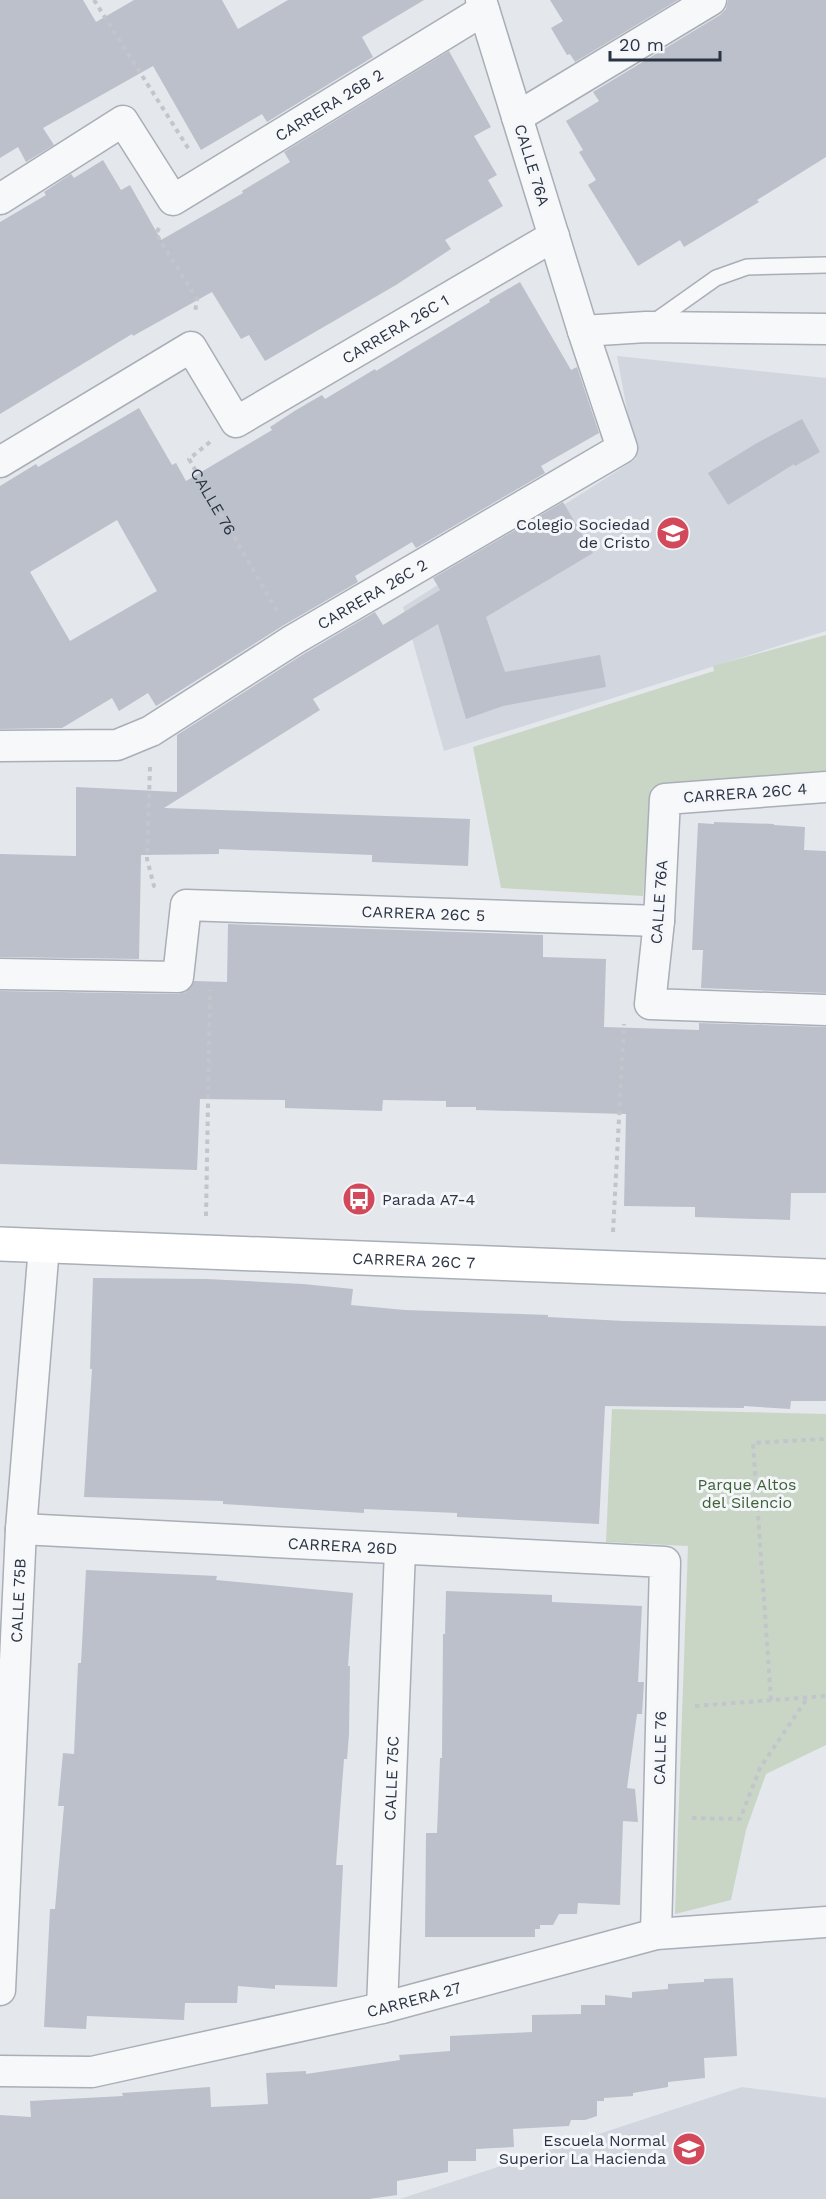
<svg xmlns="http://www.w3.org/2000/svg" width="826" height="2199" font-family="'Work Sans',sans-serif">
<rect width="100%" height="100%" fill="#e4e7ec"/>
<g fill="#d2d6de">
<path d="M617,356l209,22v253l-382,120 -41,-144 233,-148z"/>
<path d="M742,2087l84,11v101h-426z"/>
</g>
<g fill="#c9d6c5">
<path d="M826,635v138l-174,15 -9,108 -142,-8 -28,-141 241,-76 -1,-5z"/>
<path d="M612,1409l214,5v331l-60,29 -20,56 -15,70 -56,14 13,-368 -82,-4z"/>
</g>
<g fill="#bbc0ca" fill-rule="evenodd">
<path d="M0,0h83l13,22 38,-22h88l16,29 50,-29h136l-62,37 11,20 -106,65 -5,-8 -61,36 -48,-84 -110,62 11,17 -28,17 -8,-15 -18,11z"/>
<path d="M550,0h128l-103,62 -5,-8 -3,1 -16,-27 12,-7z"/>
<path d="M728,0h98v157l-69,43 2,2 -75,45 -4,-7 -42,26 -50,-81 8,-5 -17,-28 4,-2 -17,-29 33,-20 -6,-9 127,-77 6,-6z"/>
<path d="M449,51l42,76 -17,9 23,39 -9,5 15,26 -58,34 6,9 -55,36 -131,76 -16,-26 -8,4 -29,-47 -79,44 -1,-2 -132,80v-192l46,-27 -2,-3 27,-18 3,4 29,-18 18,30 9,-5 31,55 82,-47 -1,-2 48,-29 -6,-10z"/>
<path d="M520,282l51,88 6,-3 22,66 -58,33 4,7 -129,75 -4,-6 -57,34 3,6 -74,43 -128,81 -8,-13 -29,18 -7,-13 -50,30 -62,1v-243l36,-22 2,3 101,-59 33,57 4,-2 10,18 86,-51 -2,-3 26,-17 26,-15 3,4 50,-30 1,2 114,-69 -1,-2zM117,520l40,71 -87,50 -40,-69z"/>
<path d="M802,419l18,33 -25,14 -1,-2 -66,41 -20,-32 49,-30z"/>
<path d="M563,502l30,51 -107,64 19,55 95,-17 6,32 -103,19 -37,13 -28,-95 -125,75 7,11 -156,98 306,11 -2,47 -96,-4v-7l-153,-6v5l-78,1 -2,104 -139,-2v-103l76,2v-69l101,5v-57l125,-80 73,-43 8,13 57,-35 -7,-12z"/>
<path d="M714,822l60,2v1l31,2 -1,23 22,1v142l-125,-5 2,-38h-11l6,-127 16,1z"/>
<path d="M228,924l315,11v22l63,2 -2,68 95,3v-7l127,4v166h-35l-1,27 -95,-3v-10l-71,-1 2,-92 -150,-4v-3h-30v-6l-63,-1 -1,11 -97,-3v-8l-85,-1 -3,71 -197,-6v-173l178,3 8,-2 8,-11 33,1z"/>
<path d="M93,1278l114,1 96,5 50,5 -2,16 54,5 143,5v2l76,4 202,5v75h-35l-1,8 -46,-3v2l-139,-2 -6,118 -142,-7v-4l-93,-4v4l-141,-9v-3l-139,-4 8,-128h-2z"/>
<path d="M86,1570l131,6 -1,4 137,13 -5,73h2l-1,68 -2,25h-3l-8,106h7l-6,122 -62,-2v4l-37,-3 -1,17h-52l-1,17 -97,-4 -1,13 -42,-2 6,-118h5l9,-103h-6l5,-53 11,1 4,-91h3z"/>
<path d="M446,1591l106,4v7l90,4 -4,76h6l-2,32h-5l-10,74 8,1 3,33 -15,-1 -3,84 -42,-2 -1,11h-18l-6,11h-13v4h-5v8h-110l1,-104h11l3,-75h2l1,-124h2z"/>
<path d="M733,1978l4,78 -33,2 1,20 -37,4v5l-35,6v3l-29,2v3h-7v15l-12,4h-14l-2,6 -56,3 1,18 -38,2v12h-28v11l-51,9v14l-28,4h-369v-84l31,2 -1,-16 93,-5 -1,-3 88,-6 1,20 57,-3 -2,-31 40,-2v3l94,-14 -1,-5 51,-4v-15l82,-4v-17l49,-1v-9h24v-10l27,3v-6l36,-3v-5l36,-2v-3z"/>
</g>
<g fill="none" stroke-linecap="round" stroke-linejoin="round">
<g stroke="#a9aeb7" stroke-width="18">
<path id="lane" d="M651,324l65,-46 31,-11 79,-2"/>
</g>
<g stroke="#a9aeb7" stroke-width="33">
<g id="street">
<path d="M517,117l194,-117"/>
<path id="s2" d="M0,199l123,-78 50,79 311,-190"/>
<path d="M583,331l63,-4 180,2"/>
<path id="s3" d="M0,462l191,-115 45,75 318,-186"/>
<path id="s4" d="M0,746l117,-1 34,-14 142,-91 329,-192 -39,-117 -102,-331"/>
<path d="M826,787l-161,12 -6,122 -9,83 176,6"/>
<path id="s5" d="M0,974l178,3 8,-72 473,16"/>
<path id="s6" d="M21,1529l644,33 -9,372"/>
<path id="s7" d="M0,1990l21,-461 23,-283"/>
<path id="s8" d="M382,2008l18,-458"/>
<path id="s9" d="M0,2071l92,1 290,-64 274,-74 170,-12"/>
</g>
</g>
<g stroke="#a9aeb7" stroke-width="36">
<g id="secondary">
<path id="s10" d="M0,1244l826,32"/>
</g>
</g>
<g stroke="#c2c5cb" stroke-width="4" stroke-dasharray="4.5 4.5" stroke-linecap="butt">
<path d="M94,0l96,151"/>
<path d="M159,228l-3,6 41,65 -2,14"/>
<path id="s1" d="M210,442l-21,17 88,152"/>
<path d="M150,767l-3,92 7,27 4,2"/>
<path d="M206,1216l4,-226"/>
<path d="M613,1232l11,-208"/>
<path d="M771,1700l-18,-257 73,-4"/>
<path d="M695,1706l131,-10"/>
<path d="M692,1818l48,1 20,-51 48,-71"/>
</g>
<use href="#lane" stroke="#f7f8fa" stroke-width="15"/>
<use href="#street" stroke="#f7f8fa" stroke-width="30"/>
<use href="#secondary" stroke="#fff" stroke-width="33"/>
</g>
<defs>
<g id="school-disc" transform="scale(1.725)"><circle r="9.5" fill="#d1495b" stroke="#f4f6f9"/><path d="M0-5L7-2L0 1L-7-2ZM-4 1L0 2.5L4 1V4Q0 6-4 4Z" fill="#fff"/></g>
<g id="bus-disc" transform="scale(1.725)"><circle r="9.5" fill="#d1495b" stroke="#f4f6f9"/><path d="M-5-6H5V4H4V6H2V4H-2V6H-4V4H-5ZM-3.5-4V0h7V-4ZM-3.5 1.2v1.5H-2V1.2ZM2 1.2v1.5H3.5V1.2Z" fill="#fff"/></g>
</defs>
<g fill-rule="evenodd">
<use href="#school-disc" x="673" y="533"/>
<use href="#bus-disc" x="359" y="1199"/>
<use href="#school-disc" x="689" y="2149"/>
</g>
<g text-anchor="middle" dominant-baseline="central" stroke-width="6" stroke-linejoin="round" paint-order="stroke">
<g font-size="16" fill="#2b3445" stroke="#f4f6f9">
<text stroke="none"><textPath href="#s2" startOffset="422">CARRERA 26B 2</textPath></text>
<text transform="translate(532 165) rotate(73)">CALLE 76A</text>
<text stroke="none"><textPath href="#s3" startOffset="495">CARRERA 26C 1</textPath></text>
<text stroke="none"><textPath href="#s1" startOffset="76">CALLE 76</textPath></text>
<text stroke="none"><textPath href="#s4" startOffset="414">CARRERA 26C 2</textPath></text>
<text transform="translate(745 793) rotate(-4)">CARRERA 26C 4</text>
<text transform="translate(659 902) rotate(-86)">CALLE 76A</text>
<text stroke="none"><textPath href="#s5" startOffset="488">CARRERA 26C 5</textPath></text>
<text stroke="none"><textPath href="#s10" startOffset="414">CARRERA 26C 7</textPath></text>
<text stroke="none"><textPath href="#s6" startOffset="322">CARRERA 26D</textPath></text>
<text stroke="none"><textPath href="#s7" startOffset="390">CALLE 75B</textPath></text>
<text transform="translate(660 1748) rotate(-89)">CALLE 76</text>
<text stroke="none"><textPath href="#s8" startOffset="230">CALLE 75C</textPath></text>
<text stroke="none"><textPath href="#s9" startOffset="422">CARRERA 27</textPath></text>
</g>
<g font-size="16" fill="#2b3445" stroke="#f4f6f9" text-anchor="end">
<text x="650" y="524">Colegio Sociedad<tspan x="650" dy="18">de Cristo</tspan></text>
<text x="382" y="1199" text-anchor="start">Parada A7-4</text>
<text x="666" y="2140">Escuela Normal<tspan x="666" dy="18">Superior La Hacienda</tspan></text>
</g>
<g font-size="16" fill="#3f6138" stroke="#f4f6f9">
<text x="747" y="1484">Parque Altos<tspan x="747" dy="18">del Silencio</tspan></text>
</g>
</g>
<path d="M610 51v9h110v-9" fill="none" stroke="#2b3445" stroke-width="3"/>
<text x="619" y="51" font-size="18" fill="#2b3445" stroke="#f4f6f9" stroke-width="4.5" paint-order="stroke">20 m</text>
</svg>
